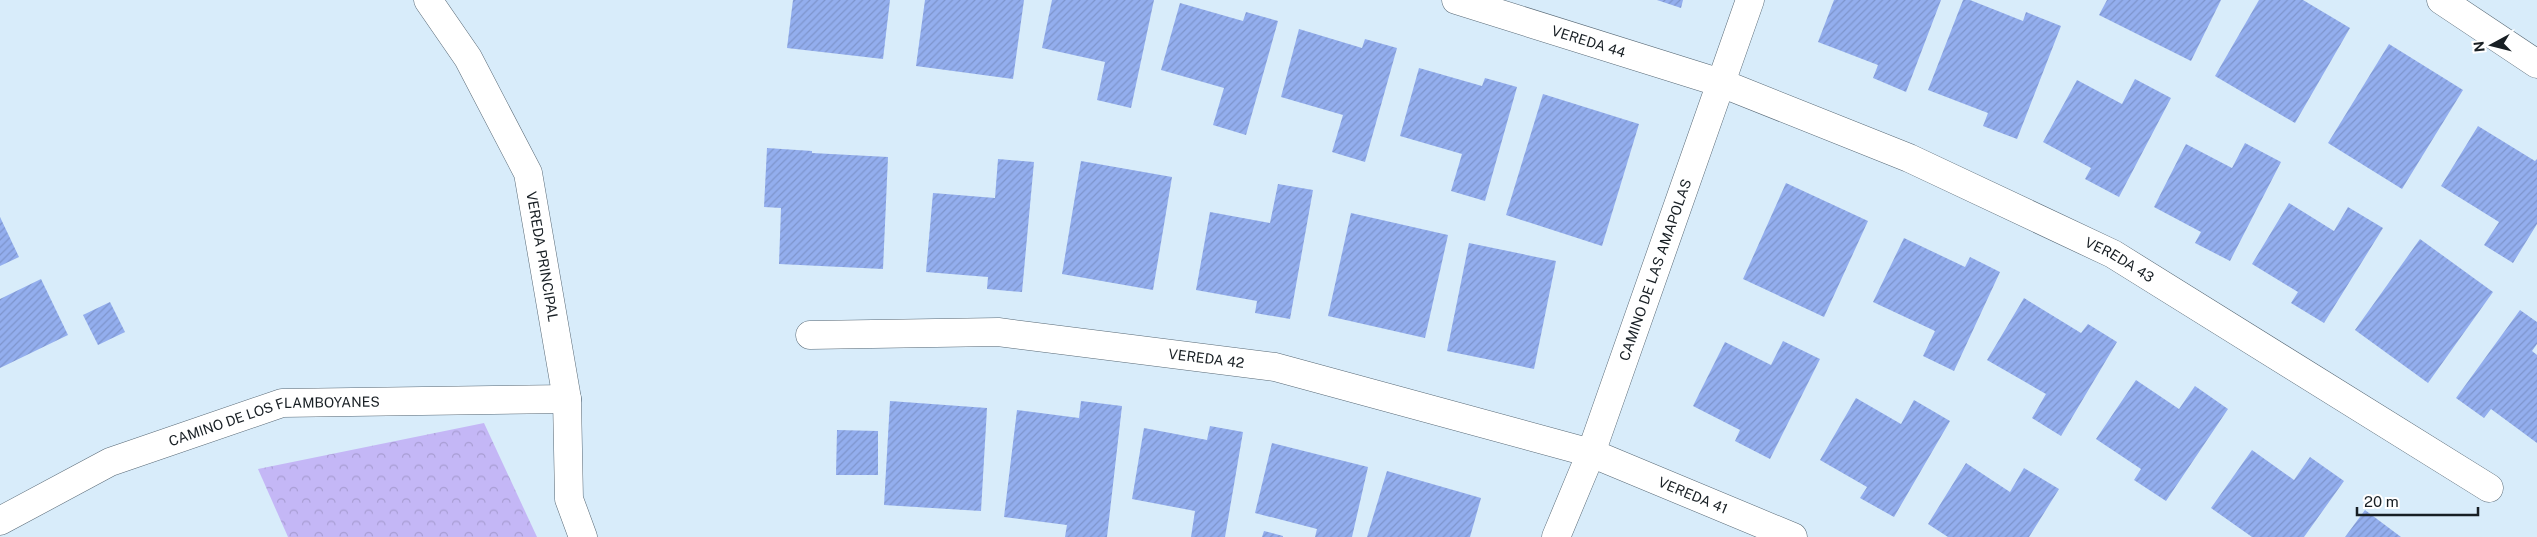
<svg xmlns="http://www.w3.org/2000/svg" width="2537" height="537" font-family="'Public Sans',sans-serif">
<defs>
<pattern id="forest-crowns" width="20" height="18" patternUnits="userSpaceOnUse" patternTransform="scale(1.25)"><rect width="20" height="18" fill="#c4b7f6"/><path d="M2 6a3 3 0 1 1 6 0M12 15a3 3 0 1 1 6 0" fill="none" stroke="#a89dd3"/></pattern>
<pattern id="building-hatch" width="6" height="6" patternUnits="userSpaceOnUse" patternTransform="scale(1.25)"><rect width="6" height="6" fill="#93aeee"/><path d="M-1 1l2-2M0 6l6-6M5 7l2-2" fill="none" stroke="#7e95cc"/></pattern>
</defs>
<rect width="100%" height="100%" fill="#d8ecfa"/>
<path fill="url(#forest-crowns)" d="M484,423l53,114h-249l-30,-68z"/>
<g fill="url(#building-hatch)">
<path d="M793,0h97l-7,59 -96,-11z"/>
<path d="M925,0h99l-11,79 -97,-13z"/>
<path d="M1052,0h102l-23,108 -34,-8 8,-38 -63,-14z"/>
<path d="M1657,0h26l-2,8z"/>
<path d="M1834,0h107l-35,92 -33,-14 5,-13 -60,-23z"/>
<path d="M1963,0h7l53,21 3,-9 35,14 -44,113 -34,-13 5,-13 -60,-23z"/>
<path d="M2107,0h114l-30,61 -92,-46z"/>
<path d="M2259,0h44l47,28 -55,95 -80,-47z"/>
<path d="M1180,3l63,18 3,-9 32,9 -32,114 -33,-10 11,-37 -63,-18z"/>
<path d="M1299,29l63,19 3,-9 32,9 -32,114 -33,-10 11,-37 -62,-18z"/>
<path d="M2389,44l74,46 -61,99 -74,-46z"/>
<path d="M1419,68l63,18 3,-8 32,9 -32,114 -34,-10 11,-37 -62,-18z"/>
<path d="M2135,79l36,19 -52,99 -34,-18 6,-11 -48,-26 34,-62 45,24z"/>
<path d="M1543,94l96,30 -37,122 -96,-31z"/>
<path d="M2478,126l57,35 2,-2v65l-24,39 -29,-18 15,-23 -58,-36z"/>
<path d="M2245,143l36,19 -51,99 -35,-18 6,-11 -47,-25 32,-63 46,24z"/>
<path d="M767,148l45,3v2l76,4 -5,112 -104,-5 2,-56 -17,-1z"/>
<path d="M998,159l36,3 -12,130 -35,-3 1,-12 -62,-5 7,-79 62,5z"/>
<path d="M1081,161l91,16 -19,113 -91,-16z"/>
<path d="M1786,183l82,38 -44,96 -81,-38z"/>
<path d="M1278,184l35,6 -23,129 -35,-6 2,-12 -61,-11 14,-78 60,11z"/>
<path d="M2289,203l45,28 14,-24 35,21 -59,95 -33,-20 7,-11 -46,-28z"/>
<path d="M1351,213l97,22 -23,103 -97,-22z"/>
<path d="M0,217l19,40 -19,9z"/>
<path d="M1904,238l61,29 5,-10 30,15 -46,99 -31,-15 12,-25 -62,-29z"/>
<path d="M2420,239l73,53 -65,91 -73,-53z"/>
<path d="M1469,243l87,18 -22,108 -87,-18z"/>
<path d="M41,279l27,56 -68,33v-69z"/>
<path d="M2024,298l57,35 7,-9 29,18 -56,94 -29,-18 14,-24 -59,-34z"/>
<path d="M110,302l15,30 -27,13 -15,-30z"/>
<path d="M2520,310l17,12v22l-5,7 5,4v88l-46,-34 -7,9 -28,-20z"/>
<path d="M1783,341l37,18 -50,100 -35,-18 5,-11 -47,-24 32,-64 46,23z"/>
<path d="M2136,380l43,29 16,-23 33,23 -62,92 -32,-21 7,-11 -45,-30z"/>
<path d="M1856,398l45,26 13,-24 36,21 -56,96 -34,-19 7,-11 -47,-27z"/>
<path d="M890,401l97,7 -6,103 -97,-6z"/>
<path d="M1081,401l41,5 -15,131h-42l2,-12 -63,-8 13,-107 62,8z"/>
<path d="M1210,426l33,6 -18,105h-34l4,-26 -63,-12 12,-71 63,12z"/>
<path d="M837,430l41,1v44h-42z"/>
<path d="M1272,443l96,24 -16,70h-37l2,-8 -62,-16z"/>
<path d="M2252,450l42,30 16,-23 34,24 -40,56h-52l-41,-29z"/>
<path d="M1966,463l44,29 14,-24 35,21 -30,48h-81l-20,-13z"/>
<path d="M1387,471l94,27 -11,39h-103z"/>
<path d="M2365,510l36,27h-56z"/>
<path d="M1264,531l19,5v1h-21z"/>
</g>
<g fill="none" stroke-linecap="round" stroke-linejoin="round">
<g stroke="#576875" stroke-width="29">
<g id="street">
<path id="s1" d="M428,0l40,58 60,115 39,226 2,100 14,38"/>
<path id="s2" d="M1456,0l265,83 188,75 204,96 376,234"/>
<path d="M2441,0l96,64"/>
<path id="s3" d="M810,335l188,-3 277,35 316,86 202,84"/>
<path id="s4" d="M0,521l110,-59 172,-59 285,-4"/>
<path id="s5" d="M1556,537l35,-84 159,-453"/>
</g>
</g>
<use href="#street" stroke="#fff" stroke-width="28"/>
</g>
<g text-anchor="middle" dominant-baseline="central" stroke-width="4.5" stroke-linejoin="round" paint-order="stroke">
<g font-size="14" fill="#181f24" stroke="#fff">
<text stroke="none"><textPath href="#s2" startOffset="139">VEREDA 44</textPath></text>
<text stroke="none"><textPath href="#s1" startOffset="285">VEREDA PRINCIPAL</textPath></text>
<text stroke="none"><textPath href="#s2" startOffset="714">VEREDA 43</textPath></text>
<text stroke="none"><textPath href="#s5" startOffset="285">CAMINO DE LAS AMAPOLAS</textPath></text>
<text stroke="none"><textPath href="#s3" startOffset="398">VEREDA 42</textPath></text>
<text stroke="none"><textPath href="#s4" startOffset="296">CAMINO DE LOS FLAMBOYANES</textPath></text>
<text stroke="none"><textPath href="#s3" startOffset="905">VEREDA 41</textPath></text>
</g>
</g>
<g transform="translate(2492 45) rotate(263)" stroke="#ffffff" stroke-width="4" paint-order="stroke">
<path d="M0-4L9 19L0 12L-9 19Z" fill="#181f24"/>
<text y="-8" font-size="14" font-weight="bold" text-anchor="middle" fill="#181f24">N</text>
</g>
<path d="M2357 507v8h121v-8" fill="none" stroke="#181f24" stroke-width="2.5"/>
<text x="2364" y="507" font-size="15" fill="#181f24" stroke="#ffffff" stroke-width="4" paint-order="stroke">20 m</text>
</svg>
